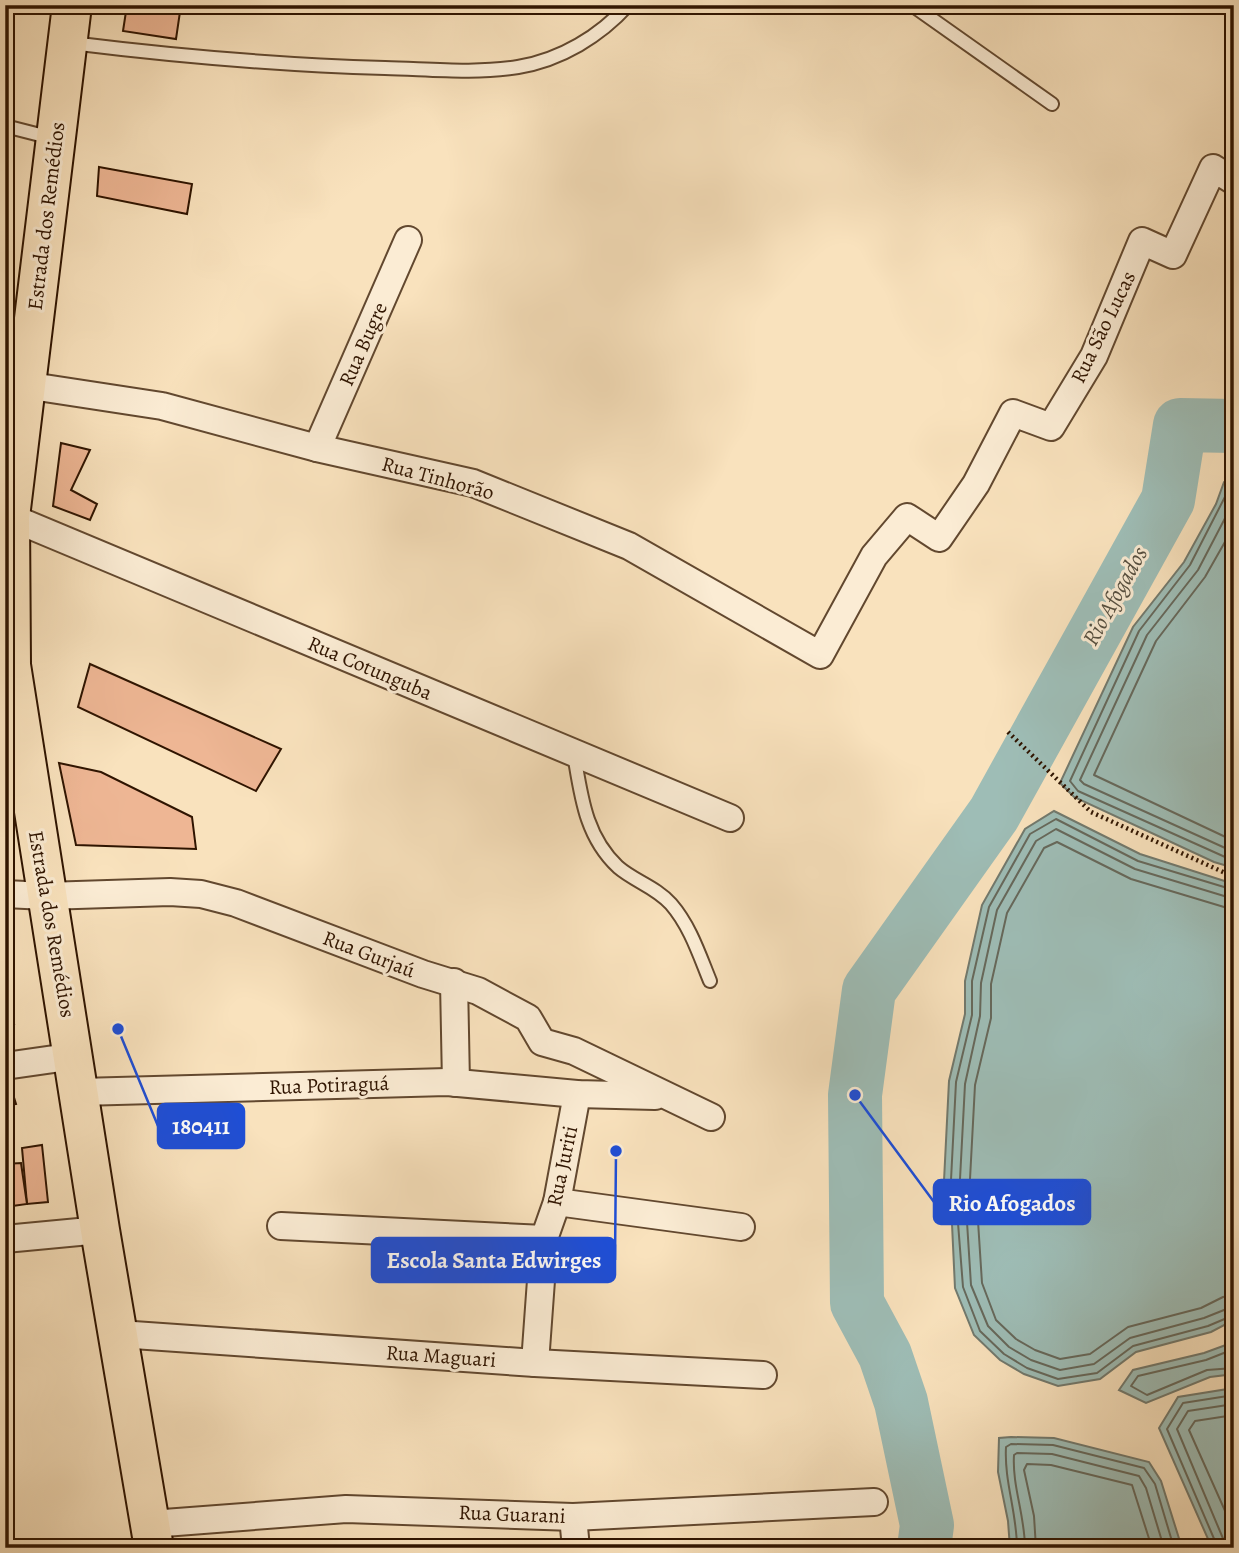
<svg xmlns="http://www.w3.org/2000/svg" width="1239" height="1553" font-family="Alegreya,serif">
<rect width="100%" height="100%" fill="#f9e2bd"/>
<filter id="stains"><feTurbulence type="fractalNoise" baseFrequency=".00286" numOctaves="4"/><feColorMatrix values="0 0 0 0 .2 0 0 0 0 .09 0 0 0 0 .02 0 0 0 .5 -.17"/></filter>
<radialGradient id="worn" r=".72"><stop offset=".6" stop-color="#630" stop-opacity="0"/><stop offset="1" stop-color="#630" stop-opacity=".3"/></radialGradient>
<g fill="#9ebdb6" stroke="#72796d" stroke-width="2">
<path d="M1234,480v388l-20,-6 -140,-65 -14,-14 73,-156 51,-65 32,-58 8,-22z"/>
<path d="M1054,811l86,43 94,30v436l-23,12 -75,20 -36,27 -42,7 -34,-12 -24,-14 -26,-25 -19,-47 -3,-64 -8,-43 5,-100 16,-67v-33l17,-76 43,-76z"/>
<path d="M1234,1342v32l-24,3 -64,26 -27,-13 14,-20 71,-17z"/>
<path d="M1234,1388v160h-22l-53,-120 19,-31z"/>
<path d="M1011,1437l43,1 95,24 12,19 21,67h-172l-2,-27 -10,-49 1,-34z"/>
</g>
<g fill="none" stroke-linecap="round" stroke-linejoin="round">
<g stroke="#66685b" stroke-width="2">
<path d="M1234,487l-5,2 -39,76 -51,66 -69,150 8,10 156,70"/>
<path d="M1234,501l-36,69 -51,65 -67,145 4,4 150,68"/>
<path d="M1234,526l-29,51 -49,64 -62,134 140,66"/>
<path d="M1234,890l-96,-29 -82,-42 -26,15 -41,73 -17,74v34l-16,67 -5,98 7,43 5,64 17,44 24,23 23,14 31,11 39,-6 36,-27 75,-20 26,-11"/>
<path d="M1234,899l-99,-30 -79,-40 -20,12 -39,69 -16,73 -1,33 -15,68 -5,95 7,43 4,63 17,41 21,21 22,13 29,10 34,-6 36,-26 74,-20 30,-12"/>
<path d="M1234,910l-103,-31 -74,-37 -13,6 -37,65 -16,71v34l-16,67 -5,94 8,42 4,62 14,37 20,19 19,11 25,9 30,-5 38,-27 73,-19 22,-11 11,-2"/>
<path d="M1234,1349l-28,11 -68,16 -7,10 16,9 60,-25 27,-2"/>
<path d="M1234,1415l-39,6 -6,9 45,101"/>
<path d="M1017,1548c0,-35 -13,-67 -11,-101l5,-3 42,1 91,23 11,16 19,64"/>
<path d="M1025,1548c0,-32 -13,-62 -11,-93l3,-2 35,1 87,22 7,12 18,60"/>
<path d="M1036,1548l-2,-32 -10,-46 3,-6 24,1 81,20 20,63"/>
<path d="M1218,1548l-51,-119 16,-26 51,-8"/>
<path d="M1227,1548l-50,-119 11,-18 46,-7"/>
</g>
<path stroke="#9ebdb6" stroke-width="54" d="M924,1548l3,-23 -26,-123 -16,-47 -28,-52 -2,-208 14,-105 125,-176 174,-314 12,-75 54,1"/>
</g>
<g fill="#eeb694" stroke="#2f1400" stroke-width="2">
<path d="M127,5h54l-5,34 -53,-8z"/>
<path d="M99,167l93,17 -5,30 -90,-18z"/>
<path d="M61,443l29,7 -19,40 26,14 -7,16 -37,-14z"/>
<path d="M90,664l191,85 -25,42 -178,-84z"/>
<path d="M59,763l42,9 91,45 4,32 -120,-4z"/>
<path d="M5,996l9,28 -9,2z"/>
<path d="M5,1078h3l8,26 -11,2z"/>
<path d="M42,1145l6,57 -21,2 -5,-56z"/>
<path d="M21,1163l6,41 -22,3v-43z"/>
</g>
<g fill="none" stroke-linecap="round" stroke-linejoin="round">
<g stroke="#62482f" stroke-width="16">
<g id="service">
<path d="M912,5l140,99"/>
<path d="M71,43c105,13 208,22 314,25 44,1 90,6 133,-1 43,-7 82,-31 110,-62"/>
<path d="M5,126l47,12"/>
<path d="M574,754c7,41 11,82 44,113 16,14 38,20 53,37 19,22 28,50 39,77"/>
</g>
</g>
<g stroke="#62482f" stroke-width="30">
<g id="minor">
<path d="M5,382l157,24 155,42 156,35 156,63 191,109 54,-99 33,-39 32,21 37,-54 37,-71 38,14 43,-71 48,-115 31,14 40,-87 21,13"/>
<path d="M317,448l91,-208"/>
<path d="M10,517l720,301"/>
<path d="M5,894l41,2 124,-4 31,2 35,9 187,71 55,17 50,27 14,24 32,9 137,66"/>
<path d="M454,982l2,101"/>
<path d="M5,1066l70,-10"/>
<path d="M80,1092l367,-10 130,12 78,2"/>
<path d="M557,1202l184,25"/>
<path d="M281,1226l263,13"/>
<path d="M5,1239l95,-9"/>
<path d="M119,1334l416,29 228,12"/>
<path d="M535,1363l9,-124 13,-37 20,-108"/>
<path d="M573,1517l3,31"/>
<path d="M151,1524l195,-15 227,8 301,-15"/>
</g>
</g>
<g stroke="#2f1400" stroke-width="42">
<path id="primary" d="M72,5l-62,512 1,148 89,565 54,318"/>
</g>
<path stroke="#2f1400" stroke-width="4.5" stroke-dasharray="2 3.5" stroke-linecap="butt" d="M1008,732l83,80 143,65"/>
<use href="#service" stroke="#fbecd4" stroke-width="12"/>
<use href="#minor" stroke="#fbecd4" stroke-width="26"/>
<use href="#primary" stroke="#f9e2bd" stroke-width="38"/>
</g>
<g text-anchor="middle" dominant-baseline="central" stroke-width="6" stroke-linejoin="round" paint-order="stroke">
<g font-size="21" fill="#2f1400" stroke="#fbecd4">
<text transform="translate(46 216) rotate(-83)">Estrada dos Remédios</text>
<text transform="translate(1103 327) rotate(-64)">Rua São Lucas</text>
<text transform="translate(363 344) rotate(-66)">Rua Bugre</text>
<text transform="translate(438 478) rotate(15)">Rua Tinhorão</text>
<text transform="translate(370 668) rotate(23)">Rua Cotunguba</text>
<text transform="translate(52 924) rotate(80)">Estrada dos Remédios</text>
<text transform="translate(369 954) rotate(21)">Rua Gurjaú</text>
<text transform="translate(329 1085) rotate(-2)">Rua Potiraguá</text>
<text transform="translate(562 1166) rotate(-78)">Rua Juriti</text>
<text transform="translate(441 1356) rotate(4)">Rua Maguari</text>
<text transform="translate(512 1514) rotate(2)">Rua Guarani</text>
</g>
<g font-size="23" font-style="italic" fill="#564f40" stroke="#fbecd4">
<text transform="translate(1115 596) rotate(-61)">Rio Afogados</text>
</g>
</g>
<path fill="none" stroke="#1d4ed8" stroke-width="2.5" d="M118 1029L158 1126M855 1095L934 1202M616 1151L615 1260"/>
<g fill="#1d4ed8" stroke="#fbecd4" stroke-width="2.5">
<circle cx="118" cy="1029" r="7"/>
<circle cx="855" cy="1095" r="7"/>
<circle cx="616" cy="1151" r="7"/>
</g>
<g fill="#1d4ed8" stroke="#1d4ed8" stroke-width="2.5">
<rect x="158" y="1104" width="86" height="44" rx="7"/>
<rect x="934" y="1180" width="156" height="44" rx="7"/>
<rect x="372" y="1238" width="243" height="44" rx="7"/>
</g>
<g font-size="23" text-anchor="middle" font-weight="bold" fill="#fff">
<text x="201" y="1134">180411</text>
<text x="1012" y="1211">Rio Afogados</text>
<text x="494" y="1268">Escola Santa Edwirges</text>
</g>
<rect width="1239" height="1553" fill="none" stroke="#f9e2bd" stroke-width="28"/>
<rect x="7" y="7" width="1225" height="1539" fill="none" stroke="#2f1400" stroke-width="3.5"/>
<rect x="14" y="14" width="1211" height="1525" fill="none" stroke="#2f1400" stroke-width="2"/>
<rect width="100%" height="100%" filter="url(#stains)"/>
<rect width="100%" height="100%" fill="url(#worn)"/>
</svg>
